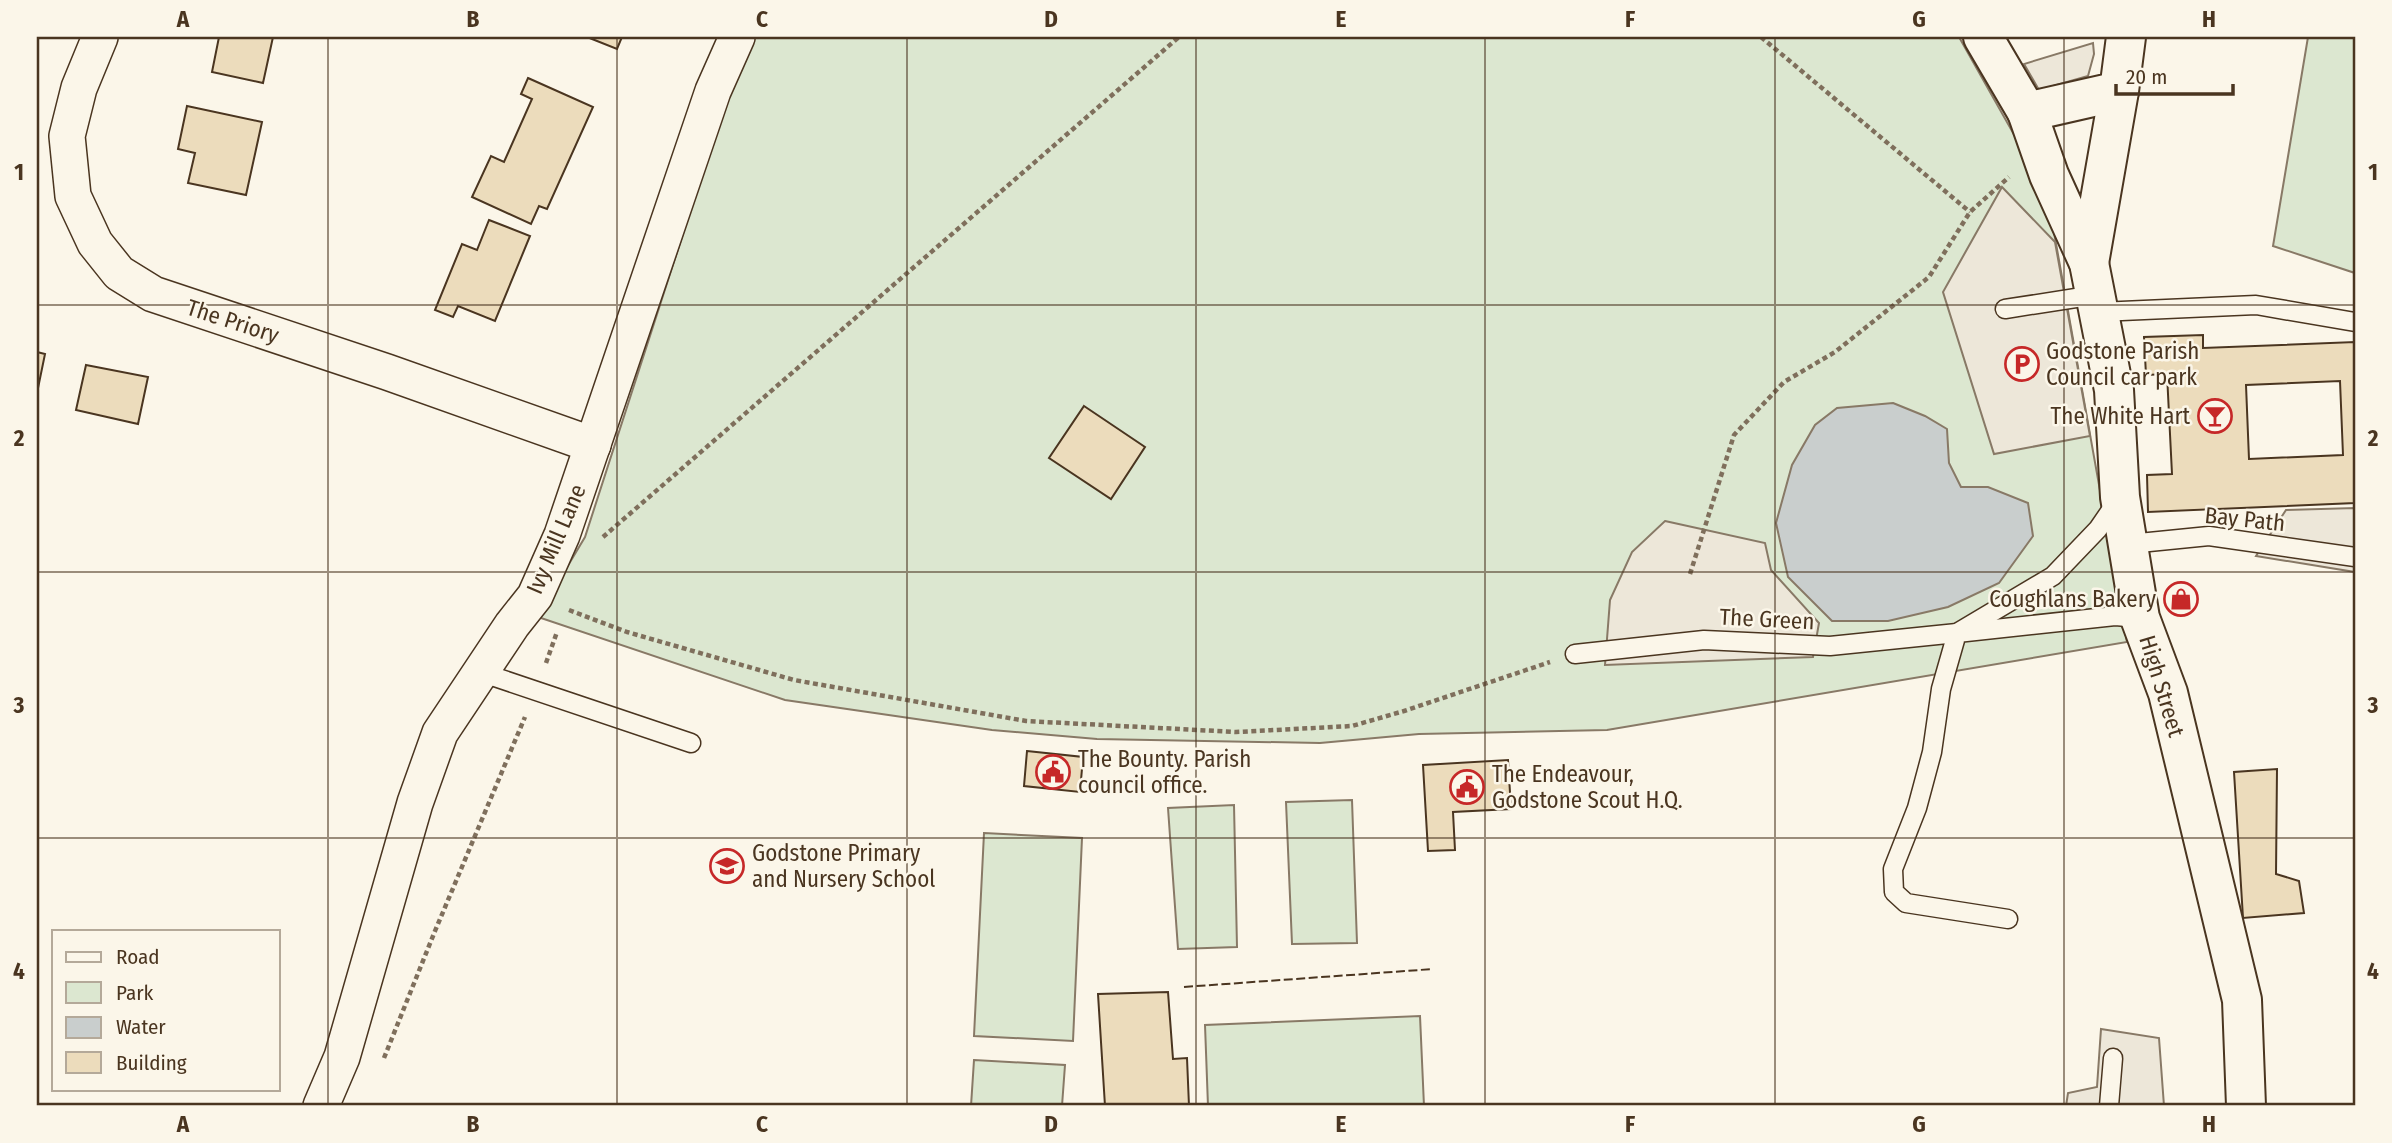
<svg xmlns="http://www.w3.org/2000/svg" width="2392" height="1143" font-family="'Fira Sans Condensed',sans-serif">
<rect width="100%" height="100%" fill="#fbf6e9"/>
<g fill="#dce7d0" stroke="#887966" stroke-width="2">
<path d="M751,37h1208l88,156 80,449 -520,88 -188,4 -99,9 -223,-4 -105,-9 -207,-30 -253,-85 25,-31 28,-47 137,-424z"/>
<path d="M2308,37h47v236l-82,-27z"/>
<path d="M1352,800l5,143 -65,1 -6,-142z"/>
<path d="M1234,805l3,142 -59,2 -10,-141z"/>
<path d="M984,833l98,5 -9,203 -99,-5z"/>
<path d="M1420,1016l4,90h-216l-3,-81z"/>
<path d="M974,1060l91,5 -3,41h-91z"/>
</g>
<g fill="#ede7d9" stroke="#887966" stroke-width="2">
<path d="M2093,43l1,11 -6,22 -49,14 -15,-26z"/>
<path d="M2002,187l53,55 35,194 -96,18 -51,-162z"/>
<path d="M2355,508v64l-99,-16 30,-46z"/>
<path d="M1665,521l100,22 6,27 48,53 -6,34 -208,8 5,-65 22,-48z"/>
<path d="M2101,1029l58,9 5,68h-98l2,-13 29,-6z"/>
</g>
<path fill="#c9cecd" stroke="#887966" stroke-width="2" d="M1893,403l32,13 22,13 2,34 12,24h27l40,16 5,33 -34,47 -51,24 -60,14h-56l-44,-44 -12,-54 16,-58 23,-40 22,-17z"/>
<g fill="#ecdcbc" stroke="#4a3520" stroke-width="2" fill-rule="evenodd">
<path d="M219,37h54l-10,46 -51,-11z"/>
<path d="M587,37h35l-5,12z"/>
<path d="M528,78l65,29 -46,102 -8,-3 -8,18 -59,-27 19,-41 13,6 28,-63 -11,-5z"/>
<path d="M187,106l75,16 -16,73 -58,-12 7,-30 -17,-4z"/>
<path d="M489,220l41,16 -35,85 -37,-15 -5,11 -18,-7 27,-66 15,6z"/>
<path d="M2203,335v13l152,-6v161l-207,9 -1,-37 25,-1 -5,-100 -21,1 -2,-38zM2340,381l3,74 -94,4 -3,-74z"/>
<path d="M37,352l8,2 -8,39z"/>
<path d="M86,365l62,12 -10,47 -62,-14z"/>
<path d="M1084,406l61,41 -34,52 -62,-41z"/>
<path d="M1027,751l56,6 -3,35 -56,-6z"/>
<path d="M1508,760l3,49 -58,3 2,38 -27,1 -5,-86z"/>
<path d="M2277,769l-1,105 23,7 5,32 -61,5 -9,-146z"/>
<path d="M1168,992l5,67 14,-1 2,48h-84l-7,-112z"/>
</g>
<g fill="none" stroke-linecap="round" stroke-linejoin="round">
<g stroke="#4a3520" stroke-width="21">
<g id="lane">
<path d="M2005,309l90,-14"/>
<path d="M2099,312l157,-7 99,17"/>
<path d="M2129,544l80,-8 146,21"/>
<path d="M1575,654l129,-14 126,6 127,-13 96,-57 45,-47 20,-29"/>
<path d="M480,672l211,71"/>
<path d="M2008,919l-102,-16 -12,-11 -1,-23 24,-61 15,-56 9,-63 16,-56 158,-17 25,2"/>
<path d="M2109,1106l4,-48"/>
</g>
</g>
<g stroke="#4a3520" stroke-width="38">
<g id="street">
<path d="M100,37l-21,51 -12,48 6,60 22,47 24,30 34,21 234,78 206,73"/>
<path d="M321,1106l21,-49 73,-254 25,-70 72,-108 23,-29 27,-61 151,-444 24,-54"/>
</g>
</g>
<g stroke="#4a3520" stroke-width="42">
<g id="secondary">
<path d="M2027,112l22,63 40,88 25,127 6,107 20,121 28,75 74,307 4,106"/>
<path d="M2089,263l30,-172"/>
</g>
</g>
<g stroke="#4a3520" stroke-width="42">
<path id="primary" d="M1983,37l44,75 92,-21 7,-54"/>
</g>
<g stroke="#7f6f5c" stroke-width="4.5" stroke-dasharray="5 3.5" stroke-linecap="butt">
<path d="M1761,37l209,175"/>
<path d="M603,537l576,-500"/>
<path d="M1690,574l44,-139 50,-53 51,-30 94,-75 41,-65 39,-35"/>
<path d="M569,610l58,22 167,48 232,41 210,11 116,-6 52,-15 146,-49"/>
<path d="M546,663l11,-31"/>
<path d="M384,1058l51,-127 90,-214"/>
</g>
<use href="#lane" stroke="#fbf6e9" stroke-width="18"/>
<use href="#street" stroke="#fbf6e9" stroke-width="35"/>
<use href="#secondary" stroke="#fbf6e9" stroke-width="38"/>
<use href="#primary" stroke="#fbf6e9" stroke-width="38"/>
<path stroke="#4a3520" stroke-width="2" stroke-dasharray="9 3.5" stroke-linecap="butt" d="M1184,987l249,-18"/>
</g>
<path fill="none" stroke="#4a3520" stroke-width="2" stroke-opacity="0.55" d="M328,37v1069M617,37v1069M907,37v1069M1196,37v1069M1485,37v1069M1775,37v1069M2064,37v1069M37,305h2318M37,572h2318M37,838h2318"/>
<defs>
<g id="parking-ring" transform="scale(1.75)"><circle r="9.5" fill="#fbf6e9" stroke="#c62828" stroke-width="1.5"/><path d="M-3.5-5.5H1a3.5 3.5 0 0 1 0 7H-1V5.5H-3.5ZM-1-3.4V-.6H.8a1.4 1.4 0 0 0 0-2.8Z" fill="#c62828"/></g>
<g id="bar-ring" transform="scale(1.75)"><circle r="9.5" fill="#fbf6e9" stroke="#c62828" stroke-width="1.5"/><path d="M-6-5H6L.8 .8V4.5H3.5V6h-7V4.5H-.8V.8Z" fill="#c62828"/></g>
<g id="shop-ring" transform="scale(1.75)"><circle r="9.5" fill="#fbf6e9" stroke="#c62828" stroke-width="1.5"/><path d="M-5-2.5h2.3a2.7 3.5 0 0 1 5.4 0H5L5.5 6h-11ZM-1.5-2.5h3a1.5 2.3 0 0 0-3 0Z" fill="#c62828"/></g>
<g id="civic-ring" transform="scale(1.75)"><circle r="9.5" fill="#fbf6e9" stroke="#c62828" stroke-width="1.5"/><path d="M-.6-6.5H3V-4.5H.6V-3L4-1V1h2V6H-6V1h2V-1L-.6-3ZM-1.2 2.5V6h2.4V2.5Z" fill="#c62828"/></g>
<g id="school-ring" transform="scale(1.75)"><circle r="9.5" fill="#fbf6e9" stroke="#c62828" stroke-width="1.5"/><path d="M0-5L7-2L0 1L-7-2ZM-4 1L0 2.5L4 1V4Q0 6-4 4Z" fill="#c62828"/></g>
</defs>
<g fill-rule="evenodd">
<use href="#parking-ring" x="2022" y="364"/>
<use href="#bar-ring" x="2215" y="416"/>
<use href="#shop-ring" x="2181" y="599"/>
<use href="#civic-ring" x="1053" y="772"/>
<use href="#civic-ring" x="1467" y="787"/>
<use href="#school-ring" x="727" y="866"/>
</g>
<g text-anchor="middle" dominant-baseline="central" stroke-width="5" stroke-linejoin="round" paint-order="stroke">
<g font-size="23" fill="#4a3520" stroke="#fbf6e9">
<text transform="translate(233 321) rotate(18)">The Priory</text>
<text transform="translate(2245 519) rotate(6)">Bay Path</text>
<text transform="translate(556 539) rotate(-67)">Ivy Mill Lane</text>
<text transform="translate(1767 619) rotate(3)">The Green</text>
<text transform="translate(2162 686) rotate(73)">High Street</text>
</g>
<g font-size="23" fill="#4a3520" stroke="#fbf6e9" text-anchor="start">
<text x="2046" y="351">Godstone Parish<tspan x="2046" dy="26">Council car park</tspan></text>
<text x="2190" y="416" text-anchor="end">The White Hart</text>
<text x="2156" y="599" text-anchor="end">Coughlans Bakery</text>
<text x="1078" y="759">The Bounty. Parish<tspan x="1078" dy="26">council office.</tspan></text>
<text x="1492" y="774">The Endeavour,<tspan x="1492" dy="26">Godstone Scout H.Q.</tspan></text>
<text x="752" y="853">Godstone Primary<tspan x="752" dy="26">and Nursery School</tspan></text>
</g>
</g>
<rect width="2392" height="1143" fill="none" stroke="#fbf6e9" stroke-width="77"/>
<rect x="52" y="930" width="228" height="161" fill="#fbf6e9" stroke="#b4a999" stroke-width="2"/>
<rect x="66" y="952" width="35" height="10" fill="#fbf6e9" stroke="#b4a999" stroke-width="2"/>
<text x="116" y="964" font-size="21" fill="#4a3520">Road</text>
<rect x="66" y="982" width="35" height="21" fill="#dce7d0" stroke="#b4a999" stroke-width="2"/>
<text x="116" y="1000" font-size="21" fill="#4a3520">Park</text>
<rect x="66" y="1017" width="35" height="21" fill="#c9cecd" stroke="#b4a999" stroke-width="2"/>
<text x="116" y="1034" font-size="21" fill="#4a3520">Water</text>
<rect x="66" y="1052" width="35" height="21" fill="#ecdcbc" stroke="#b4a999" stroke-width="2"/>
<text x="116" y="1070" font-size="21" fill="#4a3520">Building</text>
<path d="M2116 84v10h117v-10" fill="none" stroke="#4a3520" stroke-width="3.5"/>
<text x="2126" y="84" font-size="21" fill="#4a3520" stroke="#fbf6e9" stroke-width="5" paint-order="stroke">20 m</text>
<rect x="38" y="38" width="2316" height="1066" fill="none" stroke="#4a3520" stroke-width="2.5"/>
<g font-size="23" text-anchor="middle" font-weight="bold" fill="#4a3520">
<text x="183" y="27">A</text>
<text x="473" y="27">B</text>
<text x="762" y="27">C</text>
<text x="1051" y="27">D</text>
<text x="1341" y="27">E</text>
<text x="1630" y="27">F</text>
<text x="1919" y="27">G</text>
<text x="2209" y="27">H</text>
<text x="19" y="180">1</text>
<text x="2373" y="180">1</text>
<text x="19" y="446">2</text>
<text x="2373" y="446">2</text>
<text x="19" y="713">3</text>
<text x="2373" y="713">3</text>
<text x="19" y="979">4</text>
<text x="2373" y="979">4</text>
<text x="183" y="1132">A</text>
<text x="473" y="1132">B</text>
<text x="762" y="1132">C</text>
<text x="1051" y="1132">D</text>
<text x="1341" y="1132">E</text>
<text x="1630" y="1132">F</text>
<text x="1919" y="1132">G</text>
<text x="2209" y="1132">H</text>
</g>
</svg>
